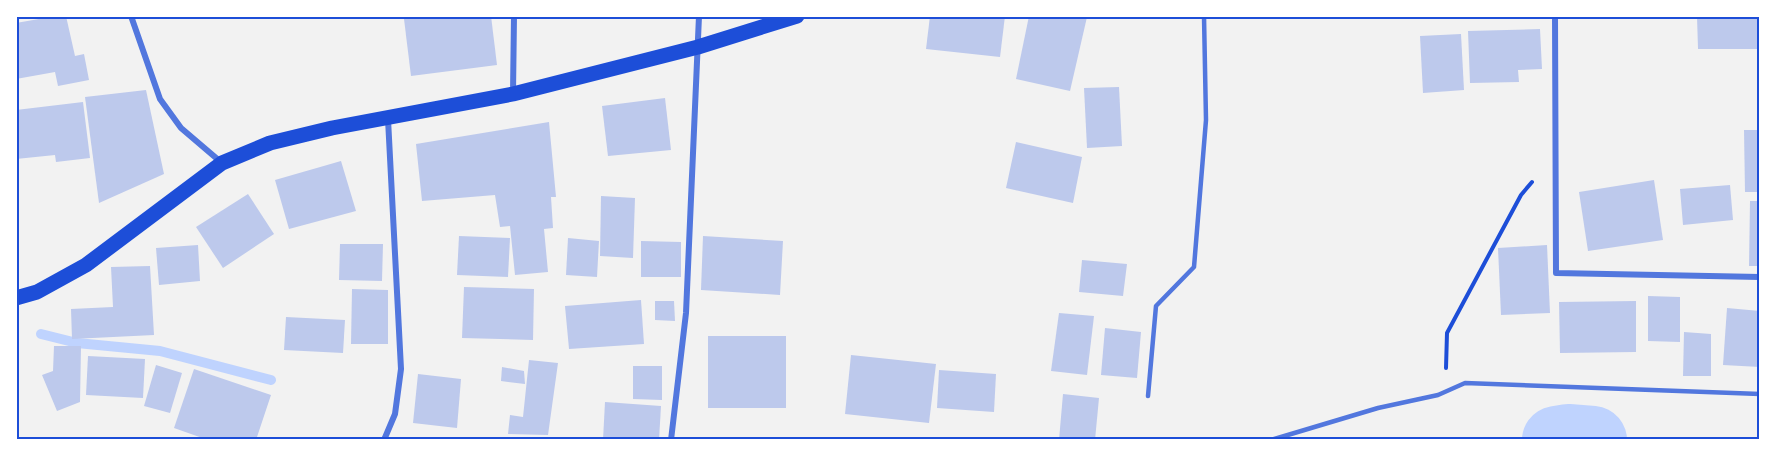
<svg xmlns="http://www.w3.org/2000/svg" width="1776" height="456" font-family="'Roboto Condensed',sans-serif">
<rect width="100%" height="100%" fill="#f2f2f2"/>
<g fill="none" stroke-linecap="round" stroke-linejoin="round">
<path stroke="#bfd3fe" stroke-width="10" d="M41,334l36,9 83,8 111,29"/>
<path stroke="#bfd3fe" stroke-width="68" d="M1556,440l12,-2 25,2"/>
</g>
<g fill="#bdc9ec">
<path d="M56,16h10l9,40 9,-2 5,26 -31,6 -3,-14 -39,7v-56z"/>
<path d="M423,16h68l6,49 -86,11 -7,-57z"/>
<path d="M930,16h75l-5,41 -74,-8z"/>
<path d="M1029,16l58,1 -17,74 -54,-12z"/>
<path d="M1697,16h63v33h-62z"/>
<path d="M1540,29l2,40 -24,1 1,12 -49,1 -2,-52z"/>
<path d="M1461,34l3,56 -41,3 -3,-57z"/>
<path d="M1119,87l3,59 -35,2 -3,-60z"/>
<path d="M146,90l18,84 -65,29 -14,-106z"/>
<path d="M665,98l6,52 -63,6 -6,-50z"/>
<path d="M83,102l7,56 -34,4 -1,-7 -39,4v-49z"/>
<path d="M549,122l7,75h-5l2,31 -9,1 4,43 -33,3 -5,-49 -10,1 -5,-32 -73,6 -6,-57z"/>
<path d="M1744,130h16v62h-15z"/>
<path d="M1016,142l66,15 -9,46 -67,-15z"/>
<path d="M341,161l15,50 -67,18 -14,-49z"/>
<path d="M1654,180l9,60 -75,11 -9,-59z"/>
<path d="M1730,185l3,35 -50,5 -3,-36z"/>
<path d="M248,194l26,40 -51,34 -27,-41z"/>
<path d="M601,196l34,2 -2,60 -33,-2z"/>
<path d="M1750,201h10v65h-11z"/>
<path d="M459,236l51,2 -2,39 -51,-2z"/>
<path d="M703,236l80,5 -3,54 -79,-5z"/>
<path d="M568,238l31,3 -2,36 -31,-2z"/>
<path d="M641,241l40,1v35h-40z"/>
<path d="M340,244h43l-1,37 -43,-1z"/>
<path d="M198,245l2,36 -41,4 -3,-37z"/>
<path d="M1547,245l3,68 -49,2 -3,-67z"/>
<path d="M1082,260l45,4 -4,32 -44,-4z"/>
<path d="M150,266l4,69 -82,4 -1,-30 42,-2 -2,-40z"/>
<path d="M464,287l70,2 -1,51 -71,-2z"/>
<path d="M352,289l36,1v54h-37z"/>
<path d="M1648,296l32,1v45l-32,-1z"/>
<path d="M641,300l3,44 -75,5 -4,-43z"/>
<path d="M655,301h19l1,20 -20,-1z"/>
<path d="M1636,301v51l-76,1 -1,-51z"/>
<path d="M1727,308l33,3v56l-37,-2z"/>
<path d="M1059,313l35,3 -7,59 -36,-4z"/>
<path d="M286,317l59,3 -2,33 -59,-3z"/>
<path d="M1105,328l36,4 -4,46 -36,-3z"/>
<path d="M1684,332l27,2v42h-28z"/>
<rect x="708" y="336" width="78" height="72"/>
<path d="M54,346h27l-1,56 -23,9 -15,-36 11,-4z"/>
<path d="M851,355l85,9 -7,59 -84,-9z"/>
<path d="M88,356l57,3 -2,39 -57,-3z"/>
<path d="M529,360l29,3 -10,72 -40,-1 2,-19 13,2z"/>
<path d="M156,365l26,8 -12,40 -26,-7z"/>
<path d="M633,366h29v34l-29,-1z"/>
<path d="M502,367l22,4 1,13 -24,-3z"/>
<path d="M194,369l77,26 -15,45h-48l-34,-12z"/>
<path d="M939,370l57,4 -2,38 -57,-4z"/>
<path d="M418,374l43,5 -4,49 -44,-5z"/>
<path d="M1063,394l36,4 -4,42h-36z"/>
<path d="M605,402l56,4 -2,34h-56z"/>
</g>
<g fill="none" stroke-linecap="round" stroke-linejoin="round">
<path stroke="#1d4ed8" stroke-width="4" d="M1446,368l1,-35 74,-138 11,-13"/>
<g stroke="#5277de" stroke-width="4.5">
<path d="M1148,396l8,-90 38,-39 12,-147 -2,-104"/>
<path d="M1271,440l107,-32 60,-13 27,-12 295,11"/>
</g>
<g stroke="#5277de" stroke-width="6">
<path d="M131,16l29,83 21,29 41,35"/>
<path d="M1555,16l1,257 204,4"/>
<path d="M513,93l1,-77"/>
<path d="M384,440l11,-26 6,-45 -13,-250"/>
<path d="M671,440l15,-127 13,-297"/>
</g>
<path stroke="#1d4ed8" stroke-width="15" d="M16,298l21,-6 49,-27 136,-102 48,-20 62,-15 181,-34 185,-47 99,-31"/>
</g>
<rect width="1776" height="456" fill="none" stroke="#ffffff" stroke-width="36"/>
<rect x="18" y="18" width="1740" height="420" fill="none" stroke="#1d4ed8" stroke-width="2"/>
</svg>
